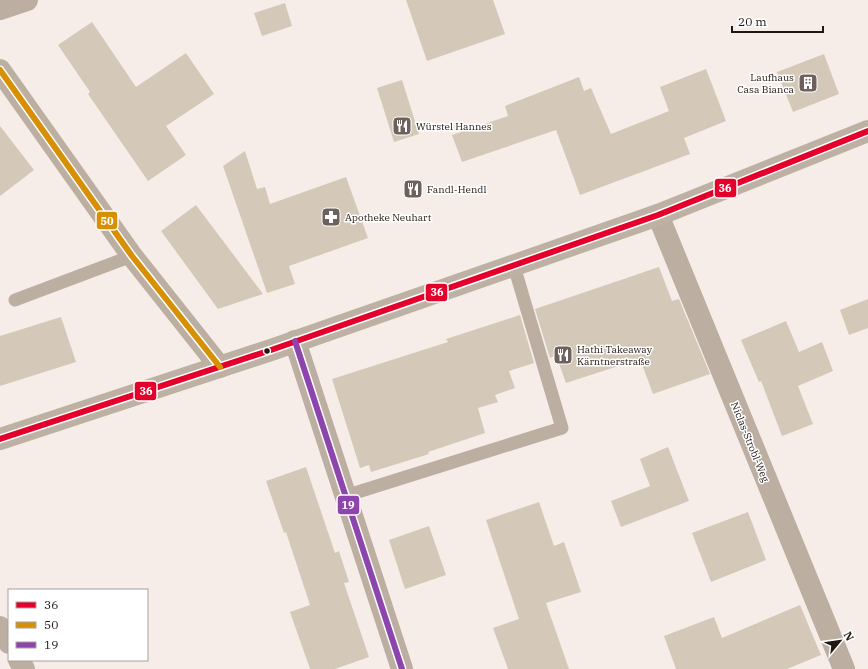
<svg xmlns="http://www.w3.org/2000/svg" width="868" height="669" font-family="'IBM Plex Serif',serif">
<rect width="100%" height="100%" fill="#f7ede8"/>
<g fill="#d4c8b9">
<path d="M406,0h87l12,34 -78,27z"/>
<path d="M285,3l7,23 -30,10 -8,-23z"/>
<path d="M92,22l44,65 50,-34 28,41 -48,32 20,29 -38,26 -60,-87 2,-2 -32,-47z"/>
<path d="M824,54l15,40 -46,18 -16,-40z"/>
<path d="M706,69l20,52 -42,17 6,16 -110,41 -24,-65 -94,32 -10,-27 56,-19 -3,-10 74,-29 5,14 7,-3 20,46 58,-23 -9,-24z"/>
<path d="M402,80l17,54 -25,8 -17,-54z"/>
<path d="M0,126l34,44 -34,26z"/>
<path d="M245,151l12,38 8,-2 5,17 76,-27 22,61 -79,28 6,18 -28,9 -44,-127z"/>
<path d="M196,205l67,89 -45,15 -57,-78z"/>
<path d="M659,267l13,34 7,-2 31,75 -57,20 -13,-35 -74,24 -10,-28 -6,3 -15,-49z"/>
<path d="M868,299v29l-19,7 -9,-25z"/>
<path d="M520,315l14,48 -25,8 6,17 -20,7 3,7 -20,6 7,25 -57,19 1,2 -58,18 -2,-7 -9,3 -28,-89 116,-37 -2,-3z"/>
<path d="M61,317l15,45 -76,24v-50z"/>
<path d="M786,321l13,31 23,-10 11,29 -35,15 15,38 -31,12 -21,-55 -2,1 -18,-42z"/>
<path d="M668,447l21,54 -68,26 -10,-26 39,-15 -10,-27z"/>
<path d="M306,467l29,86 4,-2 10,31 -5,1 25,74 -34,12h-25l-20,-57 20,-7 -24,-73 -2,1 -18,-52z"/>
<path d="M539,502l15,44 10,-4 17,50 -35,11 23,66h-61l-15,-41 26,-9 -33,-99z"/>
<path d="M748,512l18,48 -55,22 -19,-49z"/>
<path d="M429,526l17,49 -41,14 -16,-49z"/>
<path d="M800,605l21,50 -34,14h-111l-12,-33 50,-19 8,21z"/>
</g>
<g fill="none" stroke-linecap="round" stroke-linejoin="round">
<g stroke="#bcaea1" stroke-width="13">
<path d="M15,300l117,-44"/>
<path d="M345,496l217,-68 -48,-162"/>
</g>
<g stroke="#bcaea1" stroke-width="22">
<path d="M0,9l27,-9"/>
<path d="M0,70l132,186 88,111"/>
<path d="M658,215l186,454"/>
<path d="M295,341l107,328"/>
<path d="M0,627l9,16"/>
<path d="M19,660l5,9"/>
</g>
<path stroke="#bdb1a3" stroke-width="22" d="M0,439l271,-89 387,-135 210,-84"/>
<g stroke="#fff" stroke-width="9">
<path id="bus-1" d="M0,439l271,-89 387,-135 210,-84"/>
</g>
<g stroke="#fff" stroke-width="9">
<path id="bus-2" d="M0,70l132,186 88,111"/>
</g>
<g stroke="#fff" stroke-width="9">
<path id="bus-3" d="M295,341l107,328"/>
</g>
<use href="#bus-1" stroke="#e4002b" stroke-width="6"/>
<use href="#bus-2" stroke="#d79003" stroke-width="6"/>
<use href="#bus-3" stroke="#8e44ad" stroke-width="6"/>
</g>
<defs>
<g id="building-square" transform="scale(1)"><rect x="-9" y="-9" width="18" height="18" rx="4" fill="#6c615d" stroke="#fff"/><path d="M-4-6H4V6H1V3H-1V6H-4ZM-2.5-4.3h1.7v1.8h-1.7ZM.8-4.3h1.7v1.8H.8ZM-2.5-1h1.7V.8h-1.7ZM.8-1h1.7V.8H.8Z" fill="#fff"/></g>
<g id="restaurant-square" transform="scale(1)"><rect x="-9" y="-9" width="18" height="18" rx="4" fill="#6c615d" stroke="#fff"/><path d="M-5-6h1v4h1v-4h1v4h1v-4h1v5L-1.5 .5V6h-2V.5L-5-1ZM5-6V6H3V1.5H1.5Q1.5-4 5-6Z" fill="#fff"/></g>
<g id="pharmacy-square" transform="scale(1)"><rect x="-9" y="-9" width="18" height="18" rx="4" fill="#6c615d" stroke="#fff"/><path d="M-2-6h4v4h4v4h-4v4h-4v-4h-4v-4h4Z" fill="#fff"/></g>
</defs>
<g fill-rule="evenodd">
<use href="#building-square" x="808" y="83"/>
<use href="#restaurant-square" x="402" y="126"/>
<use href="#restaurant-square" x="413" y="189"/>
<use href="#pharmacy-square" x="331" y="217"/>
<use href="#restaurant-square" x="563" y="355"/>
</g>
<circle fill="#211612" stroke="#fff" stroke-width="1.5" cx="267" cy="351" r="3.5"/>
<g text-anchor="middle" dominant-baseline="central" stroke-width="3" stroke-linejoin="round" paint-order="stroke">
<g font-size="10" fill="#211612" stroke="#fff" text-anchor="start">
<text x="794" y="77" text-anchor="end">Laufhaus<tspan x="794" dy="12">Casa Bianca</tspan></text>
<text x="416" y="126">Würstel Hannes</text>
<text x="427" y="189">Fandl-Hendl</text>
<text x="345" y="217">Apotheke Neuhart</text>
<text x="577" y="349">Hathi Takeaway<tspan x="577" dy="12">Kärntnerstraße</tspan></text>
</g>
<g font-size="10" fill="#211612" stroke="#fff">
<text transform="translate(750 442) rotate(68)">Niclas-Strobl-Weg</text>
</g>
</g>
<g stroke="#fff" stroke-width="1.5">
<rect x="714" y="178" width="23" height="20" rx="4" fill="#e4002b"/>
<rect x="96" y="211" width="22" height="19" rx="4" fill="#d79003"/>
<rect x="425" y="283" width="23" height="19" rx="4" fill="#e4002b"/>
<rect x="134" y="381" width="23" height="20" rx="4" fill="#e4002b"/>
<rect x="337" y="495" width="23" height="20" rx="4" fill="#8e44ad"/>
</g>
<g font-size="11" text-anchor="middle" font-weight="bold" fill="#fff">
<text x="725" y="192">36</text>
<text x="107" y="225">50</text>
<text x="437" y="296">36</text>
<text x="146" y="395">36</text>
<text x="348" y="509">19</text>
</g>
<rect x="8" y="589" width="140" height="72" fill="#ffffff" stroke="#a6a2a0"/>
<rect x="16" y="602" width="20" height="6" fill="#e4002b" stroke="#a6a2a0"/>
<text x="44" y="609" font-size="12" fill="#211612">36</text>
<rect x="16" y="622" width="20" height="6" fill="#d79003" stroke="#a6a2a0"/>
<text x="44" y="629" font-size="12" fill="#211612">50</text>
<rect x="16" y="642" width="20" height="6" fill="#8e44ad" stroke="#a6a2a0"/>
<text x="44" y="649" font-size="12" fill="#211612">19</text>
<g transform="translate(840 641) rotate(61)" stroke="#ffffff" stroke-width="3" paint-order="stroke">
<path d="M0-3L7 15L0 10L-7 15Z" fill="#211612"/>
<text y="-6" font-size="11" font-weight="bold" text-anchor="middle" fill="#211612">N</text>
</g>
<path d="M732 26v6h91v-6" fill="none" stroke="#211612" stroke-width="2"/>
<text x="738" y="26" font-size="12" fill="#211612" stroke="#ffffff" stroke-width="3" paint-order="stroke">20 m</text>
</svg>
